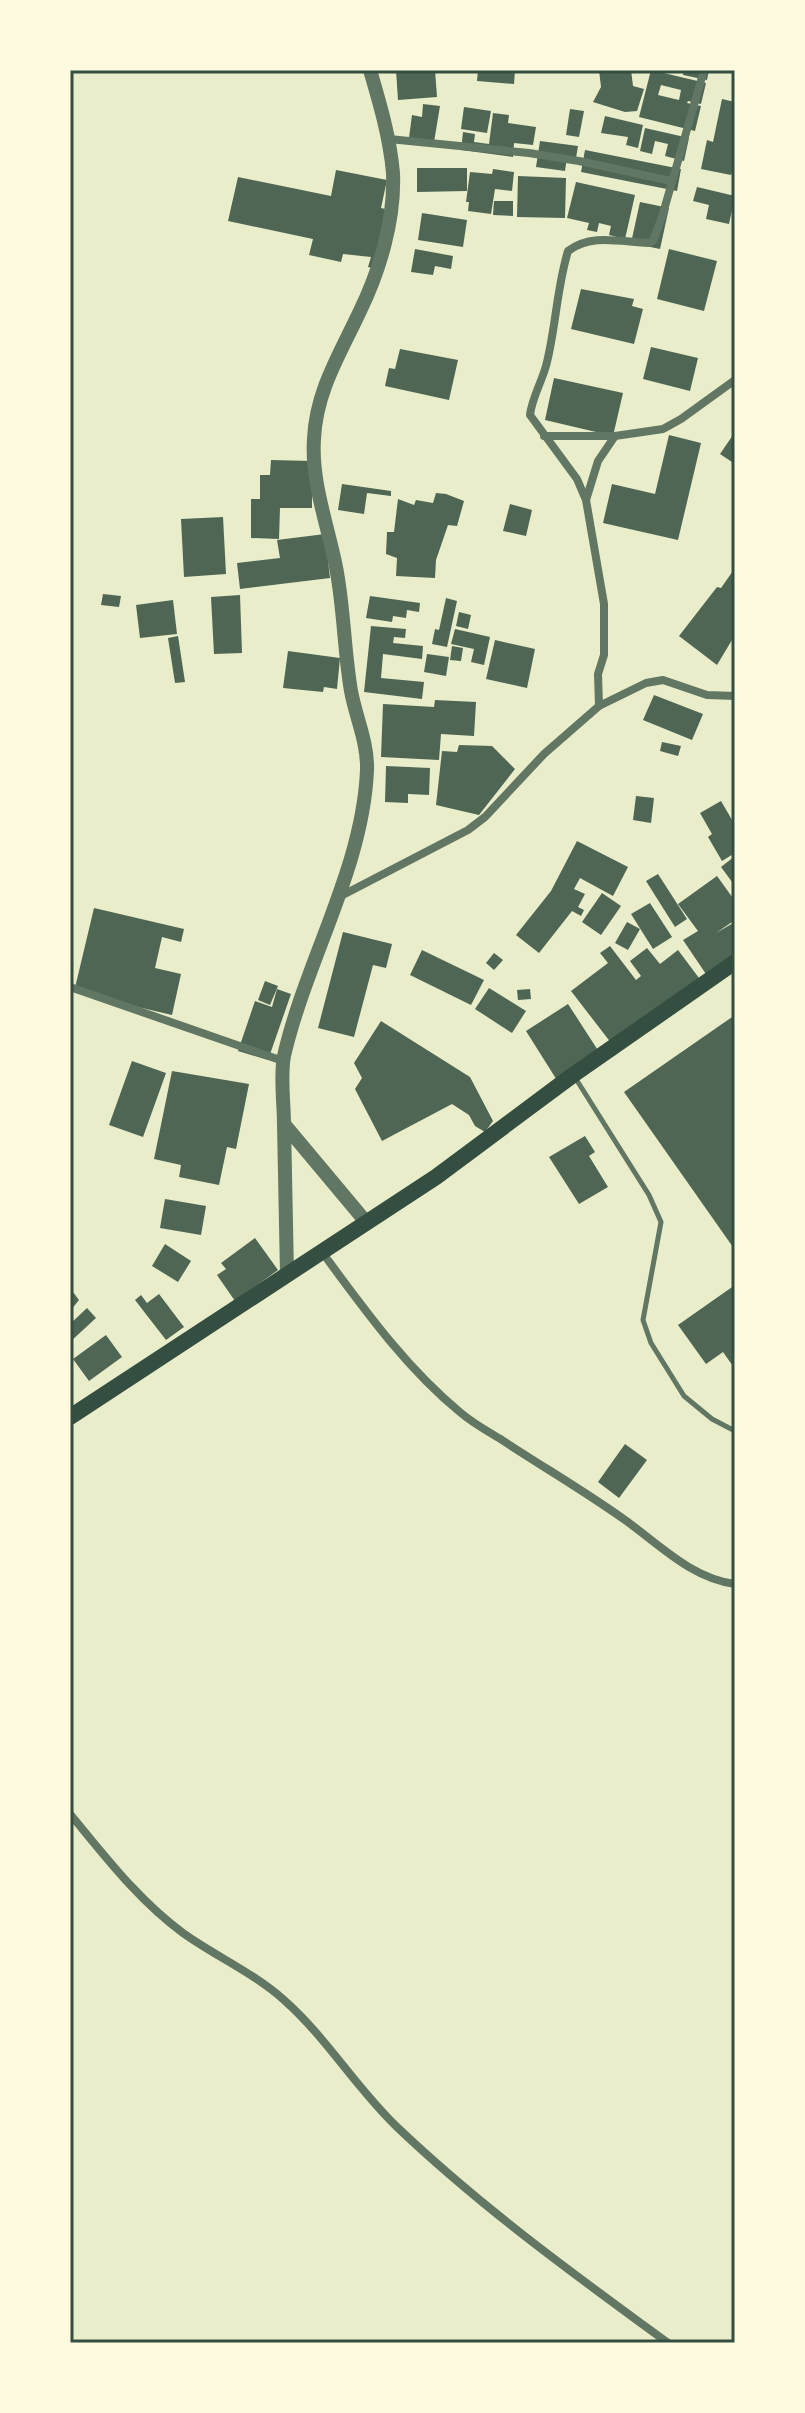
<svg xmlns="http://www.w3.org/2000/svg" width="805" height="2413" font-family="'Fira Sans Condensed',sans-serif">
<rect width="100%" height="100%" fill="#e9edc9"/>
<g fill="#4f6655" fill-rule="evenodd">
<path d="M396,70h39l2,27 -39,3z"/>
<path d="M478,70h37l-1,14 -37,-3z"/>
<path d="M599,70h32l2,16 11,3 -7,22 -12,1 -32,-10 8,-15z"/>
<path d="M651,70l55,13 -5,21 -13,-3 -1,2 14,3 -6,25 -56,-14zM661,85l20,5 -2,10 -21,-5z"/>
<path d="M684,70h25l-2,10 -24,-5z"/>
<path d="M722,99l13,3v61l-4,12 -30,-6 6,-29 6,2z"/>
<path d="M423,104l17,2 -6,36 -25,-4 3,-23 10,2z"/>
<path d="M464,107l27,4 -4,22 -26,-4z"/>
<path d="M570,109l14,2 -5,26 -13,-2z"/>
<path d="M493,113l16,2 -1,8 28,4 -3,18 -19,-2 -1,14 -52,-7 2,-18 12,2 -1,8 15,2z"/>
<path d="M605,116l38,9 -5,23 -12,-3 2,-8 -27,-4z"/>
<path d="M645,128l44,10 -5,23 -19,-5 3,-12 -13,-3 -3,13 -12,-3z"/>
<path d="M540,141l38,5 -2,12 -9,-1 -2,14 -29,-4z"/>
<path d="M585,150l96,19 -4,22 -96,-19z"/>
<path d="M417,168h50v23l-50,1z"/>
<path d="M493,169l21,3 -2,19 -17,-2 -4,25 -23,-3 1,-9h-3l4,-30 22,2z"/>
<path d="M336,170l51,10 -6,28 9,2 -10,60 -12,-3 3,-10 -28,-3 -2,8 -32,-7 4,-16 -85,-18 10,-44 93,19z"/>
<path d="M518,176l48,2 -1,40 -48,-1z"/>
<path d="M576,182l59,13 -10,44 -16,-4 2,-9 -12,-3 -2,9 -10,-2 2,-7 -22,-5z"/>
<path d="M697,187l38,9 -6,28 -23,-5 3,-14 -16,-4z"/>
<path d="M494,201h19v15l-20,-1z"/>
<path d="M640,202l29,6 -9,41 -29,-6z"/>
<path d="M422,213l45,7 -4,27 -45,-7z"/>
<path d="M415,249l38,7 -2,13 -16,-3 -2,9 -22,-3z"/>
<path d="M669,249l48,12 -13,50 -47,-12z"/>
<path d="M581,289l53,10 -2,7 11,3 -9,35 -63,-15z"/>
<path d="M651,347l47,11 -8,33 -47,-12z"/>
<path d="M400,349l58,11 -9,40 -64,-14 4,-18 6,1z"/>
<path d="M554,378l69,15 -10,43 -68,-16z"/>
<path d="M735,432v32l-15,-10z"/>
<path d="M669,435l32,8 -23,97 -75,-17 9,-39 43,10z"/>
<path d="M271,460l41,1v47h-32l-1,31 -28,-1v-39h9v-24h10z"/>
<path d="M342,484l49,7v5l-24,-3 -3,21 -26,-4z"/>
<path d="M436,493l10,1 18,7 -7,25 -9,-1 -12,35 -1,18 -39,-2 1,-18 -11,-4 1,-22h7l4,-33 16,6 2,-5 17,3z"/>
<path d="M510,504l22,6 -6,26 -23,-5z"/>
<path d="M223,517l3,57 -42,3 -3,-58z"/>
<path d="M325,534l5,44 -90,11 -3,-26 43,-5 -3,-18z"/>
<path d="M735,568v67l-18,30 -38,-29 38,-49 4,1z"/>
<path d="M103,594l18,2 -2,11 -18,-2z"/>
<path d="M240,595l2,58 -28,1 -3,-57z"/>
<path d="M370,596l50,7 -1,9 -12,-2 -1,8 -13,-2 -1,6 -26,-4z"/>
<path d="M446,598l11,3 -10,46 -15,-3 3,-15 4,1z"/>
<path d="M173,600l4,34 -37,4 -4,-33z"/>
<path d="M459,612l12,3 -3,14 -12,-3z"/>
<path d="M371,626l35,3 -1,9 -11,-1 -1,6 30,3 -1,13 -39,-5 -2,24 43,4 -2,17 -58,-7z"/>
<path d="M455,629l35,8 -6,28 -13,-3 3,-13 -23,-5z"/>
<path d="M178,636l7,46 -10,1 -7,-45z"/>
<path d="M495,640l40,9 -8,39 -41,-9z"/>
<path d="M452,646l11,2 -2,13 -11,-1z"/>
<path d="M288,651l52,7 -3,31 -13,-2 -1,5 -40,-4z"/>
<path d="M427,654l22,3 -3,19 -22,-4z"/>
<path d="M654,695l49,19 -11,26 -49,-20z"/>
<path d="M435,700l41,2 -2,34 -33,-2 -2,26 -58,-3 2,-53 51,3z"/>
<path d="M662,742l19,4 -3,10 -18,-5z"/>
<path d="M459,745l33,1 23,23 -36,46 -43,-10 6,-54 15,1z"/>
<path d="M386,766l44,2 -1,27 -21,-1v9l-23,-1z"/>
<path d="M636,796l18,2 -3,25 -18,-3z"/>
<path d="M721,801l14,24v28l-13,8 -14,-24 4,-3 -12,-21z"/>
<path d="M577,841l51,26 -15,29 -33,-18 -6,11 11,5 -7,13 6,3 -3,6 -9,-5 -33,42 -23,-18 35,-44z"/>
<path d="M735,856v30l-14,-19z"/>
<path d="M658,874l29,45 -12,8 -29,-46z"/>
<path d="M717,876l18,25v19l-19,13 19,-11v46l-23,15 -29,-43 15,-9 -20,-27z"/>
<path d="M602,893l19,13 -20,29 -19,-13z"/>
<path d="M650,903l22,34 -19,12 -22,-35z"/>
<path d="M94,908l90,21 -3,13 -19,-5 -7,31 26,6 -9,41 -98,-23z"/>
<path d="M627,922l13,7 -12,21 -13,-7z"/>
<path d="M343,932l49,12 -6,24 -13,-3 -19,72 -36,-9z"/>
<path d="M610,946l26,34 5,-4 -11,-15 17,-13 13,16 18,-14 24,32 -87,66 -44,-57 37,-28 -8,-10z"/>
<path d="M422,950l62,30 -13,25 -61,-30z"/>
<path d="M494,953l9,7 -9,10 -8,-7z"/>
<path d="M265,981l13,5 -8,19 -12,-5z"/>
<path d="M489,988l37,23 -14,22 -37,-24z"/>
<path d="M277,989l14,5 -23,66 -30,-9 17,-50 17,6z"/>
<path d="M530,989l1,10 -13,1 -1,-10z"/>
<path d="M568,1004l35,54 -43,27 -34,-54z"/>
<path d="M735,1015v235l-111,-158z"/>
<path d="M381,1021l89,56 23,44 -8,11 -10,-6 -6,-11 -17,-11 -70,37 -27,-52 7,-11 -8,-15z"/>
<path d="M132,1061l34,12 -23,64 -34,-12z"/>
<path d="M172,1071l77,13 -13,65 -9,-2 -8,38 -40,-8 2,-12 -27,-6z"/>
<path d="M585,1136l10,16 -6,4 19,31 -29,17 -30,-47z"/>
<path d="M165,1199l41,7 -5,29 -41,-7z"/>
<path d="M255,1238l23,32 -43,31 -18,-26 9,-6 -5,-6z"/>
<path d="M165,1244l26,17 -13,21 -26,-16z"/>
<path d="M735,1285v84l-12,-17 -17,12 -28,-39z"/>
<path d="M70,1288l9,12 -9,11z"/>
<path d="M159,1294l25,33 -18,13 -31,-40 6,-5 6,8z"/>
<path d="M87,1308l9,10 -26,24v-18z"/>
<path d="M106,1335l16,22 -33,24 -16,-22z"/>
<path d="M625,1444l22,16 -28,38 -21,-16z"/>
</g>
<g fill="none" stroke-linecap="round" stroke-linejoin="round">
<path stroke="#617663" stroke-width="5" d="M576,1079l73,116 12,27 -18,98 8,23 33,53 28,23 23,12"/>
<g stroke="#617663" stroke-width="8">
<path d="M389,139l140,14 50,8 92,20"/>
<path d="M544,436h71"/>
<path d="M586,500l-9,-21 -47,-64c2,-18 13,-35 17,-53 9,-37 10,-75 21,-111 23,-18 53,-9 81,-8l4,-2 9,-24 42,-147"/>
<path d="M599,706l47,-23 17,-3 44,15 28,1"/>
<path d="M337,898l131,-68 17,-13 59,-63 55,-48 -1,-32 6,-19v-51l-18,-104 12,-39 17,-25 48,-7 18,-10 54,-39"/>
<path d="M70,987l213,74"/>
<path d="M322,1252c42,57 84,116 139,161 13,11 28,19 41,27 41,27 84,52 123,80 35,25 66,58 110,64"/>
<path d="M70,1814c35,42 68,86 113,119 32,23 71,40 101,67 43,38 72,88 113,127 84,80 178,148 271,216"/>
</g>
<g stroke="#617663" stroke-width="14">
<path d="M284,1124l82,98"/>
<path d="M287,1274c-1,-50 -2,-100 -3,-150 0,-21 -4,-47 0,-68 22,-96 79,-188 83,-286 1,-27 -11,-52 -16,-79 -7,-41 -7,-83 -15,-124 -8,-41 -25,-85 -22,-128 2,-48 26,-85 46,-128 20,-41 35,-92 33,-138 -3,-35 -13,-69 -23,-103"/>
</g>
<path stroke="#344e41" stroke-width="16" d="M70,1417l366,-240 137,-102 162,-113"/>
</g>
<rect width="805" height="2413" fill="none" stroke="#fefae0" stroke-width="144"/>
<rect x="72" y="72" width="661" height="2269" fill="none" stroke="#344e41" stroke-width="3"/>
</svg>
